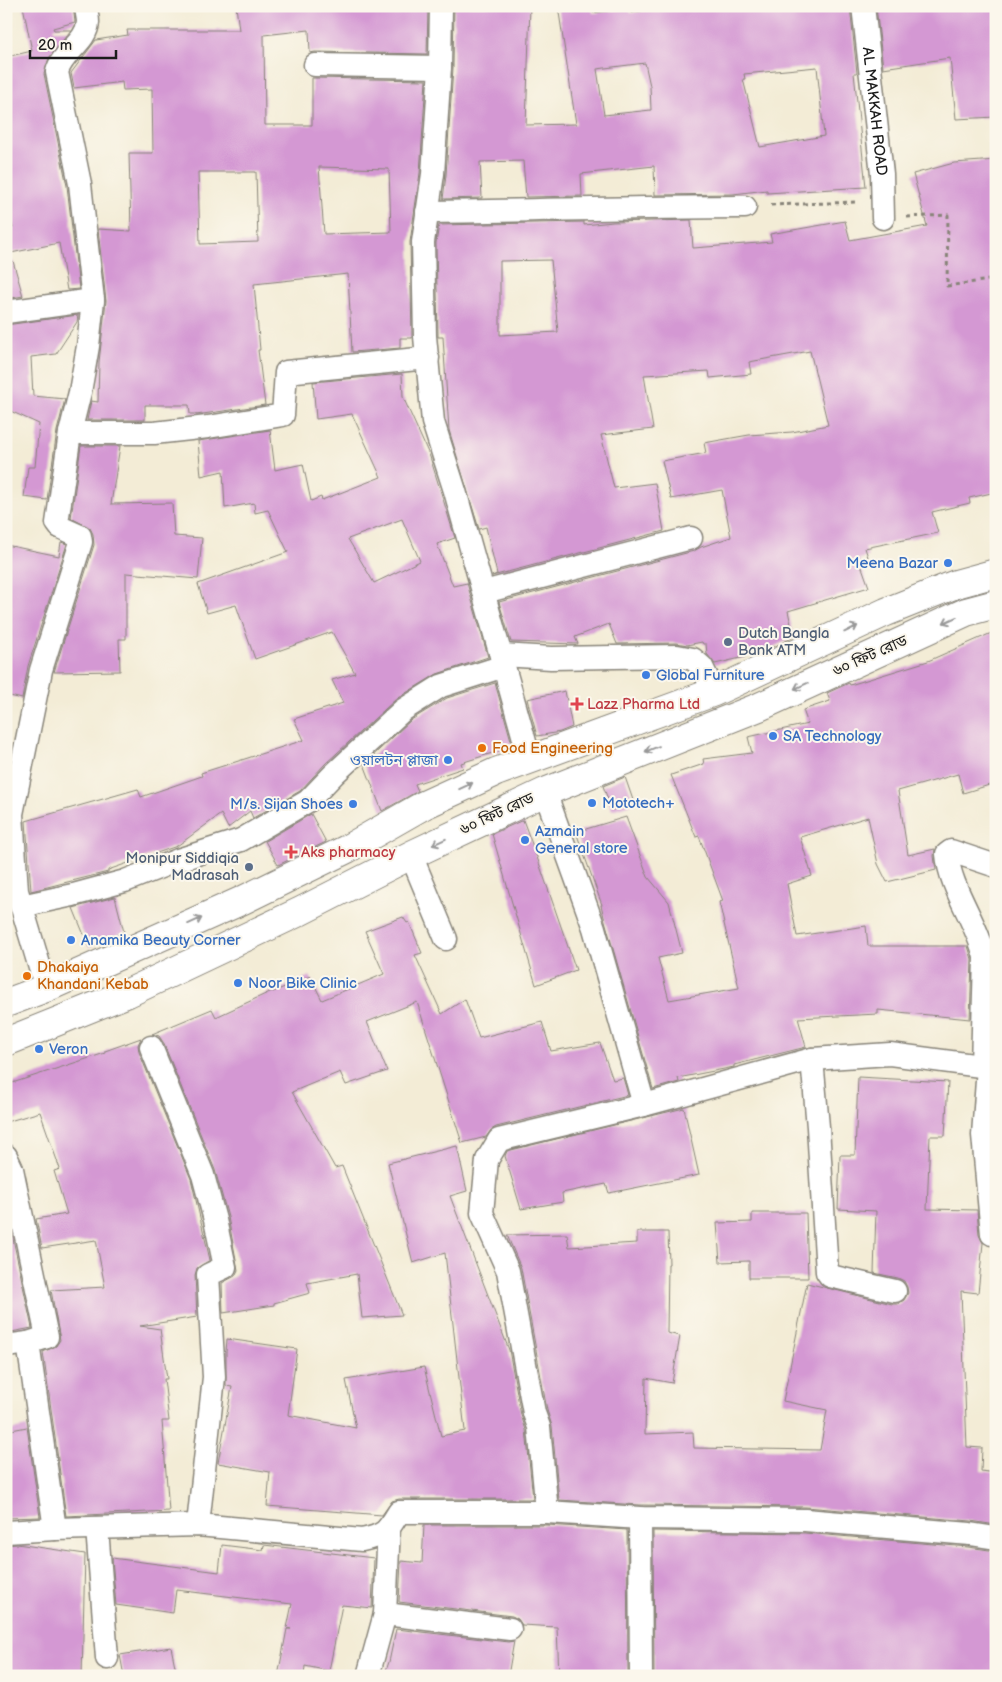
<svg xmlns="http://www.w3.org/2000/svg" width="1002" height="1682" font-family="'Balsamiq Sans','Noto Sans Bengali',sans-serif">
<rect width="100%" height="100%" fill="#fbf7ec"/>
<filter id="ink" filterUnits="userSpaceOnUse"><feTurbulence type="fractalNoise" baseFrequency=".02" numOctaves="2"/><feDisplacementMap in="SourceGraphic" scale="10" xChannelSelector="R" yChannelSelector="G"/><feConvolveMatrix kernelMatrix="1 2 1 2 8 2 1 2 1" color-interpolation-filters="sRGB"/></filter>
<filter id="wash" filterUnits="userSpaceOnUse"><feTurbulence type="fractalNoise" baseFrequency=".0096" numOctaves="4" result="noise"/><feDisplacementMap in="SourceGraphic" scale="20" xChannelSelector="R" yChannelSelector="G"/><feGaussianBlur stdDeviation="1.12" result="paint"/><feColorMatrix in="noise" values="0 0 0 0 0 0 0 0 0 0 0 0 0 0 0 0 0 1.4 0 .05"/><feComposite in="paint" operator="in"/></filter>
<g filter="url(#wash)">
<rect width="100%" height="100%" fill="#f3ecd6"/>
<g id="blocks">
<g fill="#d498d3" fill-rule="evenodd">
<path d="M23,6h50l2,16 -22,6 1,2h17l-22,28 -5,16 23,112 12,103 -12,1 -8,-47 -53,11v-25l7,-1 -7,-23v-148l26,-6z"/>
<path d="M236,6h192l-1,48 -112,-2 -5,1 -1,-23 -45,5 1,90h47v-47l114,2 -6,93 -10,69 2,96h-12v10l-48,4 -4,-78 -94,10 6,66h-2l7,55 -69,10v-1h-6l-1,-9h-44v15h-58l4,-19 7,1 1,-40 7,-61 -8,-72 33,2 -2,-78h24l-1,-64 -29,1 -1,-8 -48,6 -3,-15 25,-33 32,-5 -1,-5h112zM319,167l70,2 2,63 -67,2zM198,172h58l2,70 -58,2z"/>
<path d="M454,6h76l-4,119 50,-1 -18,-118h34l1,7 37,-5 1,5 33,-7h186l7,67h-3l12,114 -99,6v-3l-34,4 -78,1 -1,-29 -73,8 1,22 -56,1 -3,-36 -43,1 2,36 -39,1 3,-24 7,-107zM645,63l5,23 1,24 -47,5 -7,-46zM817,67l7,69 -64,11 -17,-68h2l-1,-5z"/>
<path d="M876,6h120v111l-40,2 -6,-61 -67,10z"/>
<path d="M996,160v332l-27,6 1,5 -38,9 6,21 -73,15 3,9 -9,2 10,28 -81,24 6,26 -27,13 -22,5v2l-30,7 -8,-10 -1,-10h-3l-1,-2 -15,3 -10,-2 -60,1 -8,-20 -34,13 3,7 -67,-2 -12,-40 195,-51 7,-4 30,-10 -9,-47 -51,9 -9,-38 44,-8 -2,-10 45,-8 43,-3 36,-7 -18,-74 -61,11 2,12 -41,4 -1,-7 -65,4 9,54 -52,6 13,53 41,-5 9,48 -172,45 5,-2 -11,-47 -7,2 -30,-99 -6,-93h-5v-2l-2,-92 3,-18 145,-3v3l29,-3 78,-2 2,28 79,-6 -2,-8 75,-13 5,19 77,-14 -14,-52 41,-11zM551,260l7,72 -58,3v-74z"/>
<path d="M13,261l10,35 -17,3v-37z"/>
<path d="M78,315l-1,7 -21,32 -25,3 2,39 32,3 -8,32 -10,69 -23,-3 4,-30h7l4,-43 -33,-15v-15h2l-2,-69z"/>
<path d="M402,374l1,23 27,60 25,81 -18,6 16,42 14,-3 21,74 -51,17 -41,25 -71,65 -25,27 -47,27 -3,-7 -22,17 -7,-14 -44,32 -69,24v2l-77,19 -5,-70 112,-32 3,8 61,-21 -1,-3 103,-33 -10,-21 49,-16 -11,-23 23,-7 -23,-41 -77,27 -19,-54 -29,8 -9,-29 90,-32 -20,-42 -13,3 -1,-10 -29,5 -2,-37 -22,5 -3,-35 72,-11 5,40 28,-6 8,37 10,-4 1,3 59,-23 -29,-63 -36,5 -3,-37zM402,519l18,42 -46,22 -26,-44z"/>
<path d="M81,446h39l-9,58 61,-1 2,33 28,2 -4,41 -72,-6v66h-7l1,32 -66,1 40,-127 -1,-11 -3,-6 -19,-10z"/>
<path d="M61,542l6,2 -39,122 -6,33 -16,-4v-150l53,11z"/>
<path d="M996,631v152l-33,10 -5,-19 -60,17 10,64 27,-6 -1,7 2,14 -49,12 -9,-18 -10,-47 -68,20 12,39 -25,8 10,52 69,-10 2,20h100l4,13 -2,60 -92,-9v4l-80,4 8,29 -72,18v2l-10,2 -46,9 1,4 -26,7 -49,-172 -3,-12h1l-26,-73 50,-15 22,60 21,25 13,51 -24,5 11,42 70,-12 -20,-86 4,-1 -24,-65 -3,1 -25,-62 33,-11 -1,-5 49,-6 -4,-16 60,-13 -5,-14 27,-9 -3,-8 22,-10 1,2 78,-24z"/>
<path d="M495,683l17,61 -5,1 1,3 -47,15 2,5 -48,16 3,7 -36,20 -18,-47 47,-44 36,-22z"/>
<path d="M565,691l7,36 -12,5 -23,4 -10,-37z"/>
<path d="M625,777l9,26 -22,7 -9,-24z"/>
<path d="M311,814l15,28 -48,23 -13,-24z"/>
<path d="M523,820l15,40 38,110 -40,15 -44,-151z"/>
<path d="M115,897l9,35 -35,15 -16,-39z"/>
<path d="M403,917l4,6 2,-1 13,31 -7,2 27,59 23,-15 14,39 63,-16 9,29 49,-8 13,37 10,-2 5,17 -132,32 -5,3 -5,7 -24,6 -45,-141 -50,20 20,49 -41,14 -6,-13 -48,20 43,76 7,-2 60,149 -40,3 -5,-44 -50,9 3,10 -36,10v2l-51,8 -1,-30 13,-7 3,-6 -10,-53 -13,-47 -52,-128 -4,-6 -7,-2 60,-25 4,8 56,-26 1,1 37,-16 12,24 62,-26 -19,-43z"/>
<path d="M141,1038l-3,7 1,7 52,127 19,81 -13,8 -2,7 2,42 -57,9 20,3 7,50h-3l5,42h-7l7,90 -103,5 -23,-164 13,-6 4,-6 -9,-50 54,-3 -9,-47 -54,8 -6,-29 31,-5 -13,-43 6,-2 -20,-57 -34,10v-37l99,-32v-2z"/>
<path d="M858,1077l90,5 -3,54h-15l-3,73 50,1 2,25 4,8 -5,50 -17,-2 6,156 15,1 -1,23 15,2v52l-25,-4 -165,-14 -166,-2 -81,-5 -7,-74 -5,-16 -26,-142 -14,-33 60,-1 2,13 68,-4v-11h31l1,32h-1l-1,69 13,3 -8,47 -26,-5 -1,56 48,-2 1,16 126,2 7,-40 -44,-9 24,-118 85,21h6l6,-4 4,-7 -1,-6 -3,-6 -6,-3 -24,-5 2,-62 -38,-2 2,-54h15z"/>
<path d="M684,1108l15,67 -90,18 -3,-9 -44,9 1,9 -42,7 -16,-53 2,-5z"/>
<path d="M457,1146l10,45 -17,5 59,154 12,65 5,15 7,69h-134l-7,2 -10,14 -115,-9 3,-34 -52,-9 14,-76 -6,-1v-34l1,-13 70,10 -9,66 68,13 -10,-48 78,-13 17,69 24,-5 -20,-178 -32,10 -25,-100z"/>
<path d="M6,1206l26,122 -26,5z"/>
<path d="M752,1213h54l2,65h-59v-17l-29,1 -3,-39 35,-1z"/>
<path d="M27,1427l13,90 -34,1v-87z"/>
<path d="M424,1525h123l80,5 1,146h-69l-2,-49 -35,-2 -4,-6 -6,-3 -113,-14 2,-41 21,2z"/>
<path d="M653,1531l151,2 164,14 28,4v125h-342z"/>
<path d="M17,1544l68,10 -3,122h-76v-131z"/>
<path d="M222,1545l41,5 1,-5 110,13 -2,50 -30,-3 -13,66 -24,-5 -1,10h-26l9,-47h4l-4,-1 5,-24 -116,-14 -3,23 -57,-8 -4,-47 107,14z"/>
<path d="M396,1629l112,13 6,-1 -6,35h-124l5,-14z"/>
<path d="M171,1647l6,29h-53l-4,-21z"/>
</g>
</g>
</g>
<g filter="url(#ink)">
<use href="#blocks" fill-opacity="0" stroke="#888479" stroke-width="1"/>
<g fill="none" stroke-linecap="round" stroke-linejoin="round">
<g stroke="#888479" stroke-width="25">
<g id="minor">
<path d="M441,6l-1,61 -7,107 -10,68 2,94 8,86 22,69 75,269"/>
<path id="s1" d="M863,6l19,168 1,44"/>
<path d="M315,65l125,2"/>
<path d="M427,212c106,-1 212,-5 318,-5"/>
<path d="M6,312l87,-12"/>
<path d="M70,433h84l54,-6 75,-12 3,-43 142,-14"/>
<path d="M484,592l207,-54"/>
<path d="M502,655l49,3 126,-2 16,3 9,8 12,25"/>
<path d="M545,792l49,136 50,177"/>
<path d="M411,855l35,84"/>
<path d="M21,906l52,-11 52,-14 53,-21 63,-20 67,-39 26,-27 69,-64 38,-24 63,-20"/>
<path d="M46,988l-29,-97 -5,-77 29,-144 40,-128 -1,-6 -20,-9 -3,-4 13,-90 10,-41 8,-46 5,-46 -13,-116 -23,-112c5,-20 30,-30 31,-50 0,-5 -2,-11 -2,-16"/>
<path d="M151,1047l52,128 12,45 10,47 -17,8 6,102 -16,148"/>
<path d="M812,1059l6,68 9,145 3,4 65,15"/>
<path d="M982,1066l3,-109c-8,-35 -35,-68 -38,-103l4,-3 45,15"/>
<path d="M988,1067l-5,68 9,99"/>
<path d="M6,1156l6,13 35,168 -19,6 27,186"/>
<path d="M6,1346l22,-3"/>
<path d="M547,1512l-8,-85 -5,-14 -26,-142 -26,-58 5,-53 12,-20 145,-35 168,-46 78,-5 106,14"/>
<path d="M640,1518l1,158"/>
<path d="M97,1528l10,130"/>
<path d="M6,1532l49,-3 143,-4 164,15c23,-5 25,-8 37,-28h148l93,6 165,2 165,14 26,4"/>
<path d="M385,1614l125,15"/>
<path d="M368,1676l17,-62 4,-87"/>
</g>
</g>
<g stroke="#888479" stroke-width="30">
<g id="tertiary">
<path d="M6,1003l40,-15 197,-88 104,-51 77,-44 72,-33 218,-80 172,-80 70,-28 40,-11"/>
<path d="M6,1042l122,-49 171,-81 112,-57 134,-63 214,-85 207,-95 30,-8"/>
</g>
</g>
<g stroke="#888479" stroke-width="3" stroke-dasharray="4 4" stroke-linecap="butt">
<path d="M771,205l86,-3"/>
<path d="M907,217l41,-2 -1,71 49,-7"/>
</g>
<use href="#minor" stroke="#fff" stroke-width="22"/>
<use href="#tertiary" stroke="#fff" stroke-width="28"/>
</g>
<defs><path id="oneway-shaft" d="M-6 0H5M1.5-3L5.5 0L1.5 3" fill="none" stroke-width="1.6" stroke-linecap="round" stroke-linejoin="round" transform="scale(1.25)"/></defs>
<g stroke="#999">
<use href="#oneway-shaft" transform="translate(950 620) rotate(156)"/>
<use href="#oneway-shaft" transform="translate(851 629) rotate(-26)"/>
<use href="#oneway-shaft" transform="translate(801 686) rotate(156)"/>
<use href="#oneway-shaft" transform="translate(652 749) rotate(158)"/>
<use href="#oneway-shaft" transform="translate(466 786) rotate(-25)"/>
<use href="#oneway-shaft" transform="translate(439 842) rotate(155)"/>
<use href="#oneway-shaft" transform="translate(195 921) rotate(-24)"/>
</g>
</g>
<g fill="#3f7fe0" stroke="#fbf7ec" stroke-width="2">
<circle cx="948" cy="563" r="5"/>
<circle cx="646" cy="675" r="5"/>
<circle cx="773" cy="736" r="5"/>
<circle cx="448" cy="760" r="5"/>
<circle cx="592" cy="803" r="5"/>
<circle cx="353" cy="804" r="5"/>
<circle cx="525" cy="840" r="5"/>
<circle cx="71" cy="940" r="5"/>
<circle cx="238" cy="983" r="5"/>
<circle cx="39" cy="1049" r="5"/>
</g>
<g fill="#5c6f8a" stroke="#fbf7ec" stroke-width="2">
<circle cx="728" cy="642" r="5"/>
<circle cx="249" cy="867" r="5"/>
</g>
<g fill="#e0444e" stroke="#fbf7ec" stroke-width="2">
<path d="M574.5 696.5h5v5h5v5h-5v5h-5v-5h-5v-5h5z"/>
<path d="M288.5 844.5h5v5h5v5h-5v5h-5v-5h-5v-5h5z"/>
</g>
<g fill="#e8710a" stroke="#fbf7ec" stroke-width="2">
<circle cx="482" cy="748" r="5"/>
<circle cx="27" cy="976" r="5"/>
</g>
<g text-anchor="middle" dominant-baseline="central" stroke-width="4" stroke-linejoin="round" paint-order="stroke">
<g font-size="15" fill="#1c1c1c" stroke="#fbf7ec">
<text stroke="none"><textPath href="#s1" startOffset="106">AL MAKKAH ROAD</textPath></text>
<text transform="translate(870 656) rotate(-24)">৬০ ফিট রোড</text>
<text transform="translate(497 814) rotate(-25)">৬০ ফিট রোড</text>
</g>
<g font-size="15" fill="#366cbe" stroke="#fbf7ec" text-anchor="start">
<text x="938" y="563" text-anchor="end">Meena Bazar</text>
<text x="656" y="675">Global Furniture</text>
<text x="783" y="736">SA Technology</text>
<text x="438" y="760" text-anchor="end">ওয়ালটন প্লাজা</text>
<text x="602" y="803">Mototech+</text>
<text x="343" y="804" text-anchor="end">M/s. Sijan Shoes</text>
<text x="535" y="831">Azmain<tspan x="535" dy="17">General store</tspan></text>
<text x="81" y="940">Anamika Beauty Corner</text>
<text x="248" y="983">Noor Bike Clinic</text>
<text x="49" y="1049">Veron</text>
</g>
<g font-size="15" fill="#4e5e75" stroke="#fbf7ec" text-anchor="start">
<text x="738" y="633">Dutch Bangla<tspan x="738" dy="17">Bank ATM</tspan></text>
<text x="239" y="858" text-anchor="end">Monipur Siddiqia<tspan x="239" dy="17">Madrasah</tspan></text>
</g>
<g font-size="15" fill="#be3a42" stroke="#fbf7ec" text-anchor="start">
<text x="587" y="704">Lazz Pharma Ltd</text>
<text x="301" y="852">Aks pharmacy</text>
</g>
<g font-size="15" fill="#c56008" stroke="#fbf7ec" text-anchor="start">
<text x="492" y="748">Food Engineering</text>
<text x="37" y="967">Dhakaiya<tspan x="37" dy="17">Khandani Kebab</tspan></text>
</g>
</g>
<rect width="1002" height="1682" fill="none" stroke="#fbf7ec" stroke-width="25"/>
<path d="M30 50v8h86v-8" fill="none" stroke="#1c1c1c" stroke-width="2.5"/>
<text x="38" y="50" font-size="15" fill="#1c1c1c" stroke="#fbf7ec" stroke-width="4" paint-order="stroke">20 m</text>
</svg>
